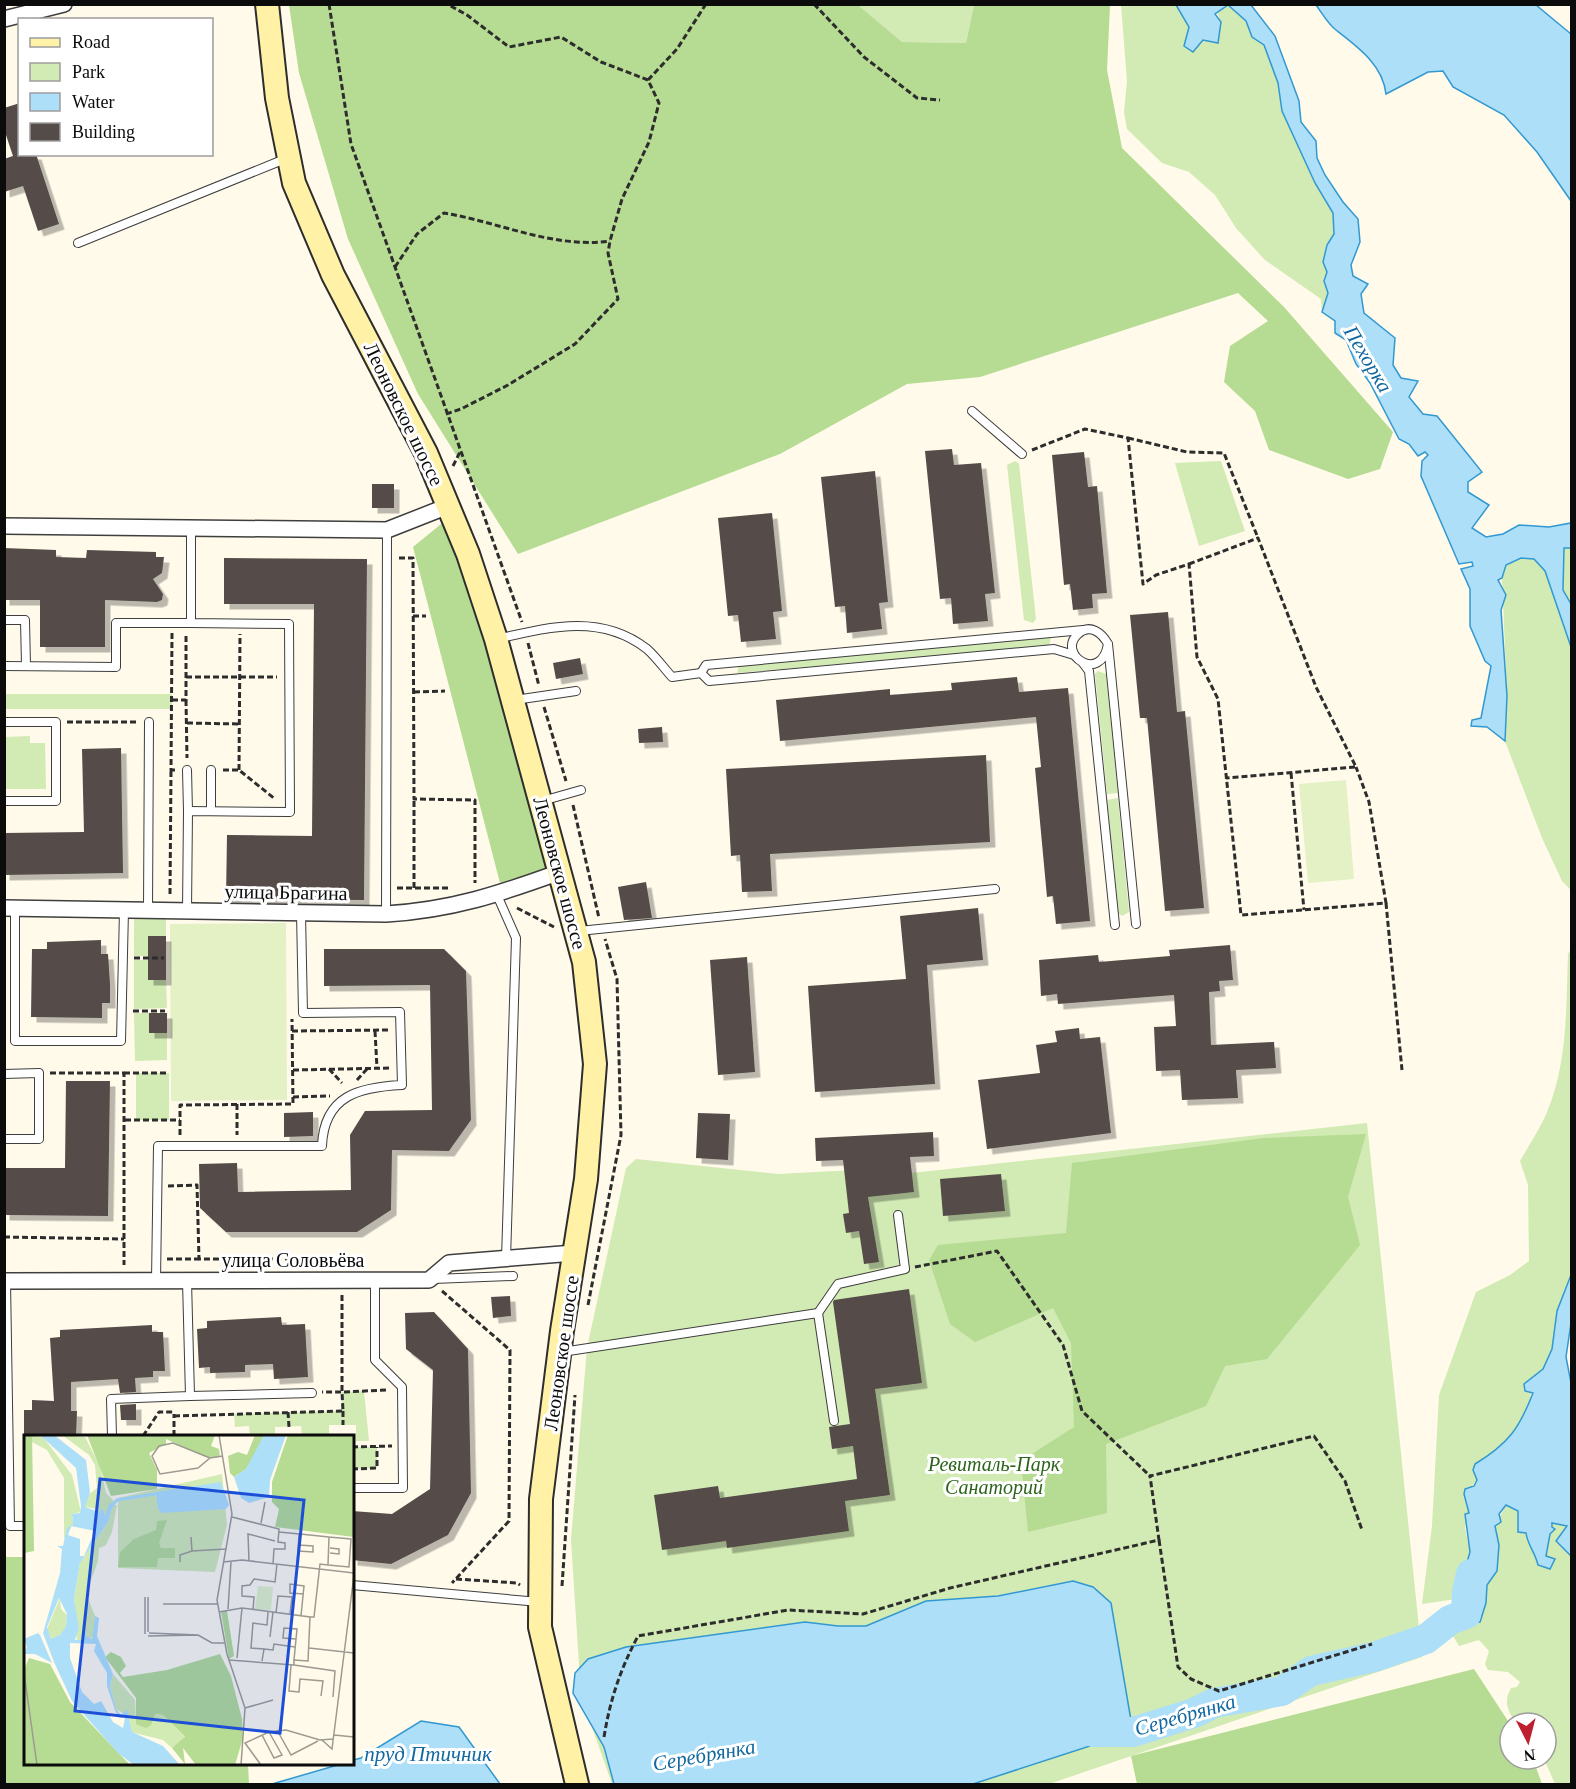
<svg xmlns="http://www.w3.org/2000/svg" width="1576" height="1789" font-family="Georgia,serif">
<defs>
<filter id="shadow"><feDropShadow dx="5.5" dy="5.5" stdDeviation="0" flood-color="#0004"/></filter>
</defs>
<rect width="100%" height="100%" fill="#fffaea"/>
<g fill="#d2eab3">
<path d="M858,5h116l-8,38 -64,-1z"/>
<path d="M1121,5h55l13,22 14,13 18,-18 -4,-10 11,-7 18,16 6,16 12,7 14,39 4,28 33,72 18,30 1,22 -7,10v27l-3,9 4,12 -6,19 -1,-13 -56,-39 -29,-32 -21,-33 -26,-23 -27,-9 -35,-34 -3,-17 3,-31z"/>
<path d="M1015,461l4,3 17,155 -3,4 -9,-3 -17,-155z"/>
<path d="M1221,461l24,70 -46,15 -24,-83z"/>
<path d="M1564,548h7v56l-8,-14z"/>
<path d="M1521,558h12l12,13 26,76v243l-9,-9 -20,-43 -37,-97 2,-45 -5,-118 3,-13z"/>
<path d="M1048,636l3,2 -2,8 -312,27 2,-7z"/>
<path d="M1098,671l8,3 12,119 -11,1 -12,-120z"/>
<rect x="5" y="694" width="167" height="15"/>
<path d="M30,736v7h15l1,46h-41v-52z"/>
<path d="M1118,798l11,114 -7,4 -4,-3 -11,-113z"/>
<path d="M134,919h32v17h-18v20h-14z"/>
<path d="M1571,949v329l-14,33 -5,38 -9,20 -12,11c3,19 -9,44 -21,60 -8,10 -24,17 -35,24l-2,6 4,10 -13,14 5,12 -4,22 5,24 -14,47 -34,5 10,-78 7,-131 37,-103 34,-17 19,-14 -1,-76 -8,-24c9,-16 20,-32 27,-49 21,-50 19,-105 21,-158z"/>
<path d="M134,960h14l1,20h17l1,28 -33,1z"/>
<path d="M134,1013h15v20h18v27l-32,1z"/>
<rect x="136" y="1073" width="33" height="47"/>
<path d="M1367,1123l55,534 -373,127h-437l-31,-88 -10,-156 16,-192 39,-180 10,-9 142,15 133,-7 1,6z"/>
<path d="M364,1391l5,50h-13v-16h-27v11h-27l-1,-10 -26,1v9h-25l-1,-10 -14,1 -1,-13 108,-3v-19z"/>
<path d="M353,1447h24v21l-24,1z"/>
<path d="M1506,1505l12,6v21l8,1 12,32 12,4v-11l-4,-1 4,-23 4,-3 -2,-8 15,3 -11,15 15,15v228h-16l-11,-25h2v-36h-30c-8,-12 -13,-21 -5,-35l6,-1 3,-5 -12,-10 -20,-2 -3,-6 4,-13 -10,-11 -20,6 -7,-12 16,-11 12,-2 6,-18 1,-18 10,-14 2,-26 -4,-19z"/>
</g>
<g fill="#b6db92">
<path d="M289,5h569l44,37 64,1 8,-38h136l-3,65 15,78 162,159 109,125 -13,37 -32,10 -79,-29 -14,-39 -31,-29 6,-36 38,-25 -30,-28 -258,84 -73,7 -127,70 -262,100 -100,-160 -70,-155 -49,-166z"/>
<path d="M446,520l25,62 75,262 -1,26 -45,13 -87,-336z"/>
<path d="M1366,1134l-18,63 12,48 -93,114 -42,7 -19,40 -100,38 1,69 -79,19 -7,-71 53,-34 -3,-84 -18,-35 -78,34 -25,-18 -21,-64 9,-15 128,-12 6,-70 192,-25z"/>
<path d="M5,1557h20l1,207h222l1,20h-244z"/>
<path d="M1474,1669l36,55v35h23l9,25h-405l-6,-28z"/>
</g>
<g fill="#e3f1c5">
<path d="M1346,780l8,99 -46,4 -9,-99z"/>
<path d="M286,923l1,177 -116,1 -1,-177z"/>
</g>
<g fill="#addff8" stroke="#3298d1" stroke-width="1.5">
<path d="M1176,5h52l-13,9 6,8 -3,21 -15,-3 -10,12 -9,-6 5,-19z"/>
<path d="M1228,5h23l24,31 24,65 2,21 15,19 1,17 8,17 18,27 15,17 2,23 -9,23 2,11 15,8 -7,10 3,19 31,25 -2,27 8,13 17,3 -9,16 14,17 14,2 45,56 -14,10v10l21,13 -17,23 14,9 17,-3 16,-9 30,2 22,-4v25h-7l-1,42 8,14v43l-26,-76 -11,-12 -13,-1 -15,7 -4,13 -4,2 8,15 -5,15 6,86 -2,45 -18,-14 -16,-1 1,-6 9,-2 10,-52 -6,-5 -15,-35v-37l-9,-20 12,-3 -1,-4 -13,2 -38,-88 1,-15 6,-6 -3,-3 -7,4 -9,-12 -10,-5 -29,-56 -14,-19 -10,-24 -11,-7v-12l-13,-9 6,-19 -4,-12 3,-9 -4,-10 4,-17 7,-11 -1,-21 -18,-30 -33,-72 -4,-28 -14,-38 -12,-8 -6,-16z"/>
<path d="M1316,5h220l35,29v167l-34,-49 -33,-37 -51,-28 -10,-16 -15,1 -42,22c-3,-29 -28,-47 -50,-64 -8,-6 -14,-17 -20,-25z"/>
<path d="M1571,1275v48l-5,34 6,31 -1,168 -15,-15 11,-15 -15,-3v4l3,2 -5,5 -4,22 9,3 -5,10 -12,-4c-3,-13 -10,-19 -12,-32l-8,-1v-21l-12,-6 -7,9 2,8 -6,4 4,19 -2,26 -10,14 -1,18 -6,19 -12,1 -12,-24 14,-47 -5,-38 4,-1 -5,-19 1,-5 9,-3 3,-6 -4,-10 2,-6c33,-20 44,-35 58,-71l-8,-2 -1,-7 19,-15 9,-20 5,-38z"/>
<path d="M1073,1581l20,6 18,16 22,129 -160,52h-359l-10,-37 -31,-54 2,-20 13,-14 38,-12 179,-25 33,4h28l60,-25 72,-5z"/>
<path d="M421,1721l38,6 41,57h-228l69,-20h11l1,-4 8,-2z"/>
</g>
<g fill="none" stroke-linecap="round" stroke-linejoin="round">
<path stroke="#addff8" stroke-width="30" d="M1093,1732h40l61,-19 20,-10 68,-12 29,-20 63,-14 52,-18 24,-19 16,-6 1,-22 4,-18"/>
</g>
<g fill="#544c48" filter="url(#shadow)">
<path d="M20,103v51h16l23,70 -21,7 -15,-45 -19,6v-33l9,-3 -9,-27v-21z"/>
<path d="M952,449l2,16 27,-2 14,130 -10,1 3,27 -35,3 -2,-26 -11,1 -15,-148z"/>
<path d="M1084,452l4,35 9,-1 10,107 -15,1 1,14 -20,2 -3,-26 -6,1 -12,-130z"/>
<path d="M875,471l13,131 -9,1 3,26 -35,4 -2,-27 -10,1 -14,-130z"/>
<rect x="372" y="484" width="22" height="24"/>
<path d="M772,513l10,98 -9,1 3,27 -35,3 -3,-27 -10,1 -10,-98z"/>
<path d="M4,548l52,2v7l30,1 1,-8 69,2v5h8l-2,16 -9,6 10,15 -1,6 -5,2 -52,-2v47h-65v-47h-36z"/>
<path d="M224,558l143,1 -3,341 -138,-1 1,-64 85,1 2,-232h-90z"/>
<path d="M1168,612l9,100 8,-1 19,197 -39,3 -18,-193h-7l-10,-103z"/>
<path d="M580,658l3,16 -27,5 -3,-16z"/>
<path d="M1017,677l2,15 49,-4 22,233 -34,3 -3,-28 -6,1 -12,-129 6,-1 -5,-50 -256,24 -4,-41 114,-11v6l62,-5 -1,-7z"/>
<path d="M662,727l1,15 -24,1 -1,-14z"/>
<path d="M121,748l2,125 -119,2v-42l80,-1 -2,-83z"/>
<path d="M986,755l4,87 -220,12 2,37 -30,1 -2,-37 -9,1 -5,-87z"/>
<path d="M646,882l6,36 -28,2 -6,-33z"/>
<path d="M978,908l5,52 -56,5 8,119 -120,8 -7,-106 98,-7 -6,-63z"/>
<rect x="148" y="936" width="18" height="44"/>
<path d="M101,940v14h7l2,30v19h-8v15l-71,-1 1,-68h15v-7z"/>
<path d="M1230,945l3,35 -14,1 1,10 -11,1 2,53 63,-3 2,26 -40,2 2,28 -56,2 -2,-30 -24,1 -2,-44 22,-1 -2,-31 -116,9 -1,-10 -16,2 -2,-36 59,-5 1,7 71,-6 -1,-6z"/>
<path d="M324,949h120l22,22 5,149 -22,31 -57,-1 -1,60 -34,22h-131l-26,-24 -1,-44 38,-1 1,29 113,-2 -1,-55 15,-24 67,-1 -2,-125 -106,1z"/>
<path d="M747,957l8,115 -37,3 -8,-115z"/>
<rect x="149" y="1013" width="18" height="20"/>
<path d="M1079,1028l1,11 20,-2 11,96 -124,16 -9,-69 62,-7 -4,-28 21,-3 -2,-11z"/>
<path d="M66,1081h44l-2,135 -104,-1v-47h61z"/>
<path d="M313,1112v24l-29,1v-24z"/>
<path d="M698,1113l32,1 -2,46 -32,-2z"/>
<path d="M933,1132l1,24 -24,1 4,35 -46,5 11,65 -15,2 -5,-33 -13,2 -3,-19 6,-1 -6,-53 -27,1 -1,-23z"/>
<path d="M1001,1174l4,37 -62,5 -3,-37z"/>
<path d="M909,1289l13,94 -47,6 15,106 -45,6 4,30 -122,17 -1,-7 -64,9 -8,-55 64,-9 2,12 137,-19 -4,-33 -21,3 -3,-22 21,-3 -17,-122 1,-2z"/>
<path d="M510,1296l1,20 -18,2 -2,-21z"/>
<path d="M434,1312l34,37 3,144 -23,42 -57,29 -39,-4v-49l40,3 38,-25 3,-119 -27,-21 -1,-36z"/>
<path d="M281,1317l1,8 23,-1 3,53 -34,2 -1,-15 -28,1v7l-35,1v-6l-11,1 -2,-39 10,-1v-7z"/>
<path d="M152,1325v7h11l2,39h-12v6l-18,1 1,14 -16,1 -2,-14 -47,3v29h6l-1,26h-52v-27h8v-10l22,1 -4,-63 10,-1v-7z"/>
<path d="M136,1404v16h-15l-1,-15z"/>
</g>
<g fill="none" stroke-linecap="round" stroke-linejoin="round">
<g stroke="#3e3e3e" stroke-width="10">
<g id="service">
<path d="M78,243l207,-84"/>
<path d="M972,411l50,43"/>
<path d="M4,620h21l1,46"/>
<path d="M497,639c52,-12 104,-26 150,10 9,8 17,19 25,28l29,-4"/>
<path d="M1108,644c-7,41 -52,10 -30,-10 12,-11 24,-1 30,10l28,280"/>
<path d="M1074,655l-20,-6 -345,32 -8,-8 5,-8 377,-35"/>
<path d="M1083,663l6,8 26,254"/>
<path d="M4,666l112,1v-44h75"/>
<path d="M515,700l61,-9"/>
<path d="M4,722h52v79h-52"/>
<path d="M187,770l1,41"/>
<path d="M542,801l39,-11"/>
<path d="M211,811v-41"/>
<path d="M497,895l19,43 -10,321"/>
<path d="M15,909v132h106l3,-131"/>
<path d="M148,911l1,-189"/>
<path d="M187,911l1,-100 102,1 -1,-188 -98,-1v-95"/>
<path d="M386,914l1,-384"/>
<path d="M579,931l416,-42"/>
<path d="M4,1074l35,-1v66h-35"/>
<path d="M433,1279l80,-3"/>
<path d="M6,1281l4,245h16"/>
<path d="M156,1281l2,-135h164c2,-51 38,-59 80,-61l-2,-73 -97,1 -2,-100"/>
<path d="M818,1313l20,-29 67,-15 -7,-54"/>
<path d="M562,1352l256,-39 16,108"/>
<path d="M190,1396l122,-3"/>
<path d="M112,1436l-1,-37 79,-3 -3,-115"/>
<path d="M352,1488h51l-1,-101 -27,-27v-79"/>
<path d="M352,1585l187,17"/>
</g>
</g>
<g stroke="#3e3e3e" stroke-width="18">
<g id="minor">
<path d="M4,19l60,-15"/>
<path d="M4,526l383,4 61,-24"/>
<path d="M4,908l382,6c66,-4 113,-20 174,-42"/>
<path d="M4,1281l425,-1 20,-17 125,-10"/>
</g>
</g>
<g stroke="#2d2d2d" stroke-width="26">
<path id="secondary" d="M267,4l10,94 17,85 39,92 93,178 42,101 28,85 88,323 11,102 -9,115 -24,152 -21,168 -1,128 37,157"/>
</g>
<g stroke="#2d2d2d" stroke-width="3" stroke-dasharray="6 3" stroke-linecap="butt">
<path d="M329,4l22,140 171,478"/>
<path d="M814,4l50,53 53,41 23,2"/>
<path d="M648,80l29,-31 29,-45"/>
<path d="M395,267l22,-33 27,-21c55,9 110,36 166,28"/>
<path d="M446,414l15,-5 47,-24 67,-41 43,-45 -10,-46 2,-12 12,-42 27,-57 10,-39 -11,-23 -47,-18 -40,-25 -52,10 -42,-32 -20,-11"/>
<path d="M1128,438l59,14 37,1 34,85"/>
<path d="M1032,450l53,-21 43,9 15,146 13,-9 33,-11 8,93 21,42 23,216 145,-12 -17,-101 -13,-35"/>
<path d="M453,466l7,-14"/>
<path d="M399,558h14l1,241 61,1v83"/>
<path d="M1189,564l69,-26 58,149 40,80 -130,11"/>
<path d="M413,616h13"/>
<path d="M172,633l-1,137h6"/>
<path d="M528,643l11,43"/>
<path d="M186,677h91"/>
<path d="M414,692l31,-1"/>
<path d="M172,700h14v-65"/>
<path d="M186,700l1,58"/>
<path d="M544,707l22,74"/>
<path d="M67,722h71"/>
<path d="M187,723l52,1"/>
<path d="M223,770h16l36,29"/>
<path d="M239,770l1,-136"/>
<path d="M1291,773l13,137"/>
<path d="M573,805l26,113"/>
<path d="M397,888h53"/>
<path d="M414,888v-89"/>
<path d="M170,894l1,-124"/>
<path d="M1386,903l16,167"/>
<path d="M517,908l37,19"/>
<path d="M134,958h30"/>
<path d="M133,1011h32"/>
<path d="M292,1031l98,-1"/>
<path d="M375,1031l2,37"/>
<path d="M329,1069l13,14"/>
<path d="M293,1070l97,-2"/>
<path d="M50,1073h74v192"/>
<path d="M124,1073h45"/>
<path d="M357,1080l10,-11"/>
<path d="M293,1097l37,-1"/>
<path d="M237,1104v31"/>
<path d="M125,1120h55"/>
<path d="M180,1135v-30l113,-1 -1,-85"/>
<path d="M168,1186l29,-1 2,74h110v7"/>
<path d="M4,1237l120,2"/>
<path d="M167,1259h32"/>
<path d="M915,1267l82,-16 66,94 19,66 68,65"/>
<path d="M442,1291l68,59 -1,171 -57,62"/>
<path d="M342,1295v97l46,-2"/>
<path d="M588,1305l33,-170 -4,-156 -12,-40"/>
<path d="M343,1411v14"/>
<path d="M288,1412l1,15"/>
<path d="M174,1416l169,-5 -1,-19h-20"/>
<path d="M143,1436l16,-24h15"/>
<path d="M174,1436v-22"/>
<path d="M352,1447l40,-1"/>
<path d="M352,1469l25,-1v-21"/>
<path d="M1159,1540l19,127 13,12 28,12 153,-47"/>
<path d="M456,1579l61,4 3,2"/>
<path d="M562,1586l13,-191"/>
<path d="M604,1737c6,-37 16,-67 34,-101l150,-26 75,4 87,-26 209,-48 -9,-64 164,-40 31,45 17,49"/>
</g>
<use href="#service" stroke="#fff" stroke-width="8"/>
<use href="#minor" stroke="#fff" stroke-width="15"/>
<use href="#secondary" stroke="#fff1a5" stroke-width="22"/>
</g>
<g text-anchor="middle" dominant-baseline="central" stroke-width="6" stroke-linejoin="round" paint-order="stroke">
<g font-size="20" fill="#0b0b0b" stroke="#fff">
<text transform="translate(404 414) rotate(64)">Леоновское шоссе</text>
<text transform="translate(560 873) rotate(75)">Леоновское шоссе</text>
<text transform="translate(286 892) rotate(1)">улица Брагина</text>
<text x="293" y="1260">улица Соловьёва</text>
<text transform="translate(561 1353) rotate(-82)">Леоновское шоссе</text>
</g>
<g font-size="20" font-style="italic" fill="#2d641b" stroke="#fff">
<text x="994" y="1464">Ревиталь-Парк<tspan x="994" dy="23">Санаторий</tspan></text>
</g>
<g font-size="21" font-style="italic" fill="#1268a0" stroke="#fff">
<text transform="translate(1368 359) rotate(59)">Пехорка</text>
<text transform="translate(1185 1715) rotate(-16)">Серебрянка</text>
<text x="428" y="1754">пруд Птичник</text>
<text transform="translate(704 1755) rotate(-10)">Серебрянка</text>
</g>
</g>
<g transform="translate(24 1435)">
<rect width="330" height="330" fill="#fffaea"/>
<path d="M4,0l15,2 29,38 9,37 -9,2 1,10 -9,15v-61l-17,-28 -19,-10zM38,0l23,2 15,29 6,27 8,8 -9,16 -4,-9 -2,6 -2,-5 -12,-2 2,-11 10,-8 -2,-23 -6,-10zM198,39l5,51 -12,47 -97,-4v-70zM89,70h4l-5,27 -6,13 -7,3 -1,13 -12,33 9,22 -2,21 -5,2 -5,-13 1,14 -7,1 -3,-42 6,-36 28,-41zM36,163l1,11 6,6 -1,10 -1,7 -13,8 -5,-11zM89,239l22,26 1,24 19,-10 8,1 23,24 -14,9 -9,-8 -32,-8 -2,-15 -13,-8 -6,-22z" fill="#d2eab3"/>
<path d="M0,0h8l2,116 -10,2zM63,0h128l-4,11 8,3 1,8h-14l-40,-18v5l-17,9 8,17v19l-46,7zM231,0h9l-7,16 -11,18 -12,8 -4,-4 -2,-17 10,-4 9,3zM264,0h66v102l-79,-10 4,-18 -7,-7v-20zM143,85l-8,23 2,5h14v10h-17l-1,9h-39l2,-15 14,-13 22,-9 1,-9zM203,176l7,45 -5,3 -8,-47zM87,217l10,5 5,9 -6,7 3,4 44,-7 53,-16 11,22 11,43 1,19 -8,27h-39l-13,-17 2,16 -13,-16 13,-11 -22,-22 -8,-1 -4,11 -5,3 -10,-4v-26l-31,-41zM5,223l21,6 20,38 60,63h-106v-95z" fill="#b6db92"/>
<path d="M234,151l15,1 -2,23 -16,-1z" fill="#e3f1c5"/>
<path d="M16,0h14l32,25 4,32 -5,15 14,5 3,-4 3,8 5,-14 3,3 -5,17 -28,41 -6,36 5,29 -4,12h9l-1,-16 4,13 5,2 3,-23 4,2 -2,18 16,38 -3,13 6,22 5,6 6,-5 5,22 31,14 17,19h-46l-16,-12 -46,-52 -18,-39 -11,-29 17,-60 2,-24 -5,-3h6l4,-18 6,-4 -1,-10 8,-1 1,-7 -5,-38zM47,91l24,5 -11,25h-4v-17l-12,-4zM35,163l8,16 -1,12 -6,9 -9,4 -4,-12zM46,208l26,1 -2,7 13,22v13l8,24 4,8h6l-2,10 -10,-6 -12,-21 -7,3 -12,-12 -12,-34zM240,0h22l-16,45 -1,17 -20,6 -8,-5 -7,-21 12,-8zM197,47l8,23 -3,4 -64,4 -4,-4 -2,-17zM14,198l2,2 12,28 -17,-9h-11l3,-7 -3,-8z" fill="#addff8" fill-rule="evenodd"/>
<path fill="none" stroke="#addff8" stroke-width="3" d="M87,72l6,-7 44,-7"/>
<path fill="none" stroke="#9d9a91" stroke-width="1.5" d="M195,0l13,79 -15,86 10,54 18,54 -4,57M186,23l-37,-15 -14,3 -7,10 8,18 38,-6 12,-10 13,-2M208,82l47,12 -1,13 7,1v6h-11l-1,15M237,88l4,-21M255,97l20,2 -2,32M276,99l29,3M167,102l1,14 34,-2M274,116l15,1v-6l-14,-1M306,118l9,1v-5l-9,-1M225,126l-1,-27 27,7M156,127v-7l12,-4M199,127l19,-2 112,13M124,162v35M139,169h55M204,174l3,-47M229,175l1,-13 -12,-1v-10l8,-1 4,-6 21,3 2,-18M195,177l23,-4 68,9 -2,44 -14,-1v5l-65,-5M252,178l2,-17 14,1 -2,17M277,181l3,-30 -14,-2v9l14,1M286,182h4l6,-53 8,1 21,2 2,-28 -22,-2 -1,28M121,199v-37M174,200l14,8h12M124,201l50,-1 -49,-2M246,202l3,-25M285,213l45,5M240,214l9,1 1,-6 21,3M213,223l5,-50M270,225l3,-31 -13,-1 -1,10 13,1M238,226l2,-12 -13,-1 2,-25 14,2 1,-13M267,230l-2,26 10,1 1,-13 23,2 -2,15M270,230l41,6 -2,26M0,238l13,92M221,273l28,-8M253,295l14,25 27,-14M238,300l12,23 8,-3 -13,-23M310,300l20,2M298,305l10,9 22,-174M237,330l-16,-22 24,-11 17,-2 34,10 13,-1"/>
<path fill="#1d4ed8" fill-opacity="0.15" stroke="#1d4ed8" stroke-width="3" d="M76,44l204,21 -24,233 -205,-22z"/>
<rect width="330" height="330" fill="none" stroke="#0b0b0b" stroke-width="3"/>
</g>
<rect width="1576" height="1789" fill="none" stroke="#0b0b0b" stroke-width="12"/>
<rect x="18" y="18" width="195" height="138" fill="#ffffff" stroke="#9d9d9d" stroke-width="1.5"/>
<rect x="30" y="38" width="30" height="9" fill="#fff1a5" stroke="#9d9d9d" stroke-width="1.5"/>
<text x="72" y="48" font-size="18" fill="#0b0b0b">Road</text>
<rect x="30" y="63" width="30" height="18" fill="#d2eab3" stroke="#9d9d9d" stroke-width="1.5"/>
<text x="72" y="78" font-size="18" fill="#0b0b0b">Park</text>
<rect x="30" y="93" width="30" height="18" fill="#addff8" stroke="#9d9d9d" stroke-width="1.5"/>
<text x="72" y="108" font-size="18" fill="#0b0b0b">Water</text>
<rect x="30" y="123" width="30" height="18" fill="#544c48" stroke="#9d9d9d" stroke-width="1.5"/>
<text x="72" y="138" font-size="18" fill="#0b0b0b">Building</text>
<g transform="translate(1528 1741) rotate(174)"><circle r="28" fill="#ffffff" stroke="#9d9d9d" stroke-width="1.5"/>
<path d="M0-4.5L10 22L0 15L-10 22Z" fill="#be202f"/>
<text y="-9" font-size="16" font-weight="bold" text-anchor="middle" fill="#0b0b0b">N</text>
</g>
</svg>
